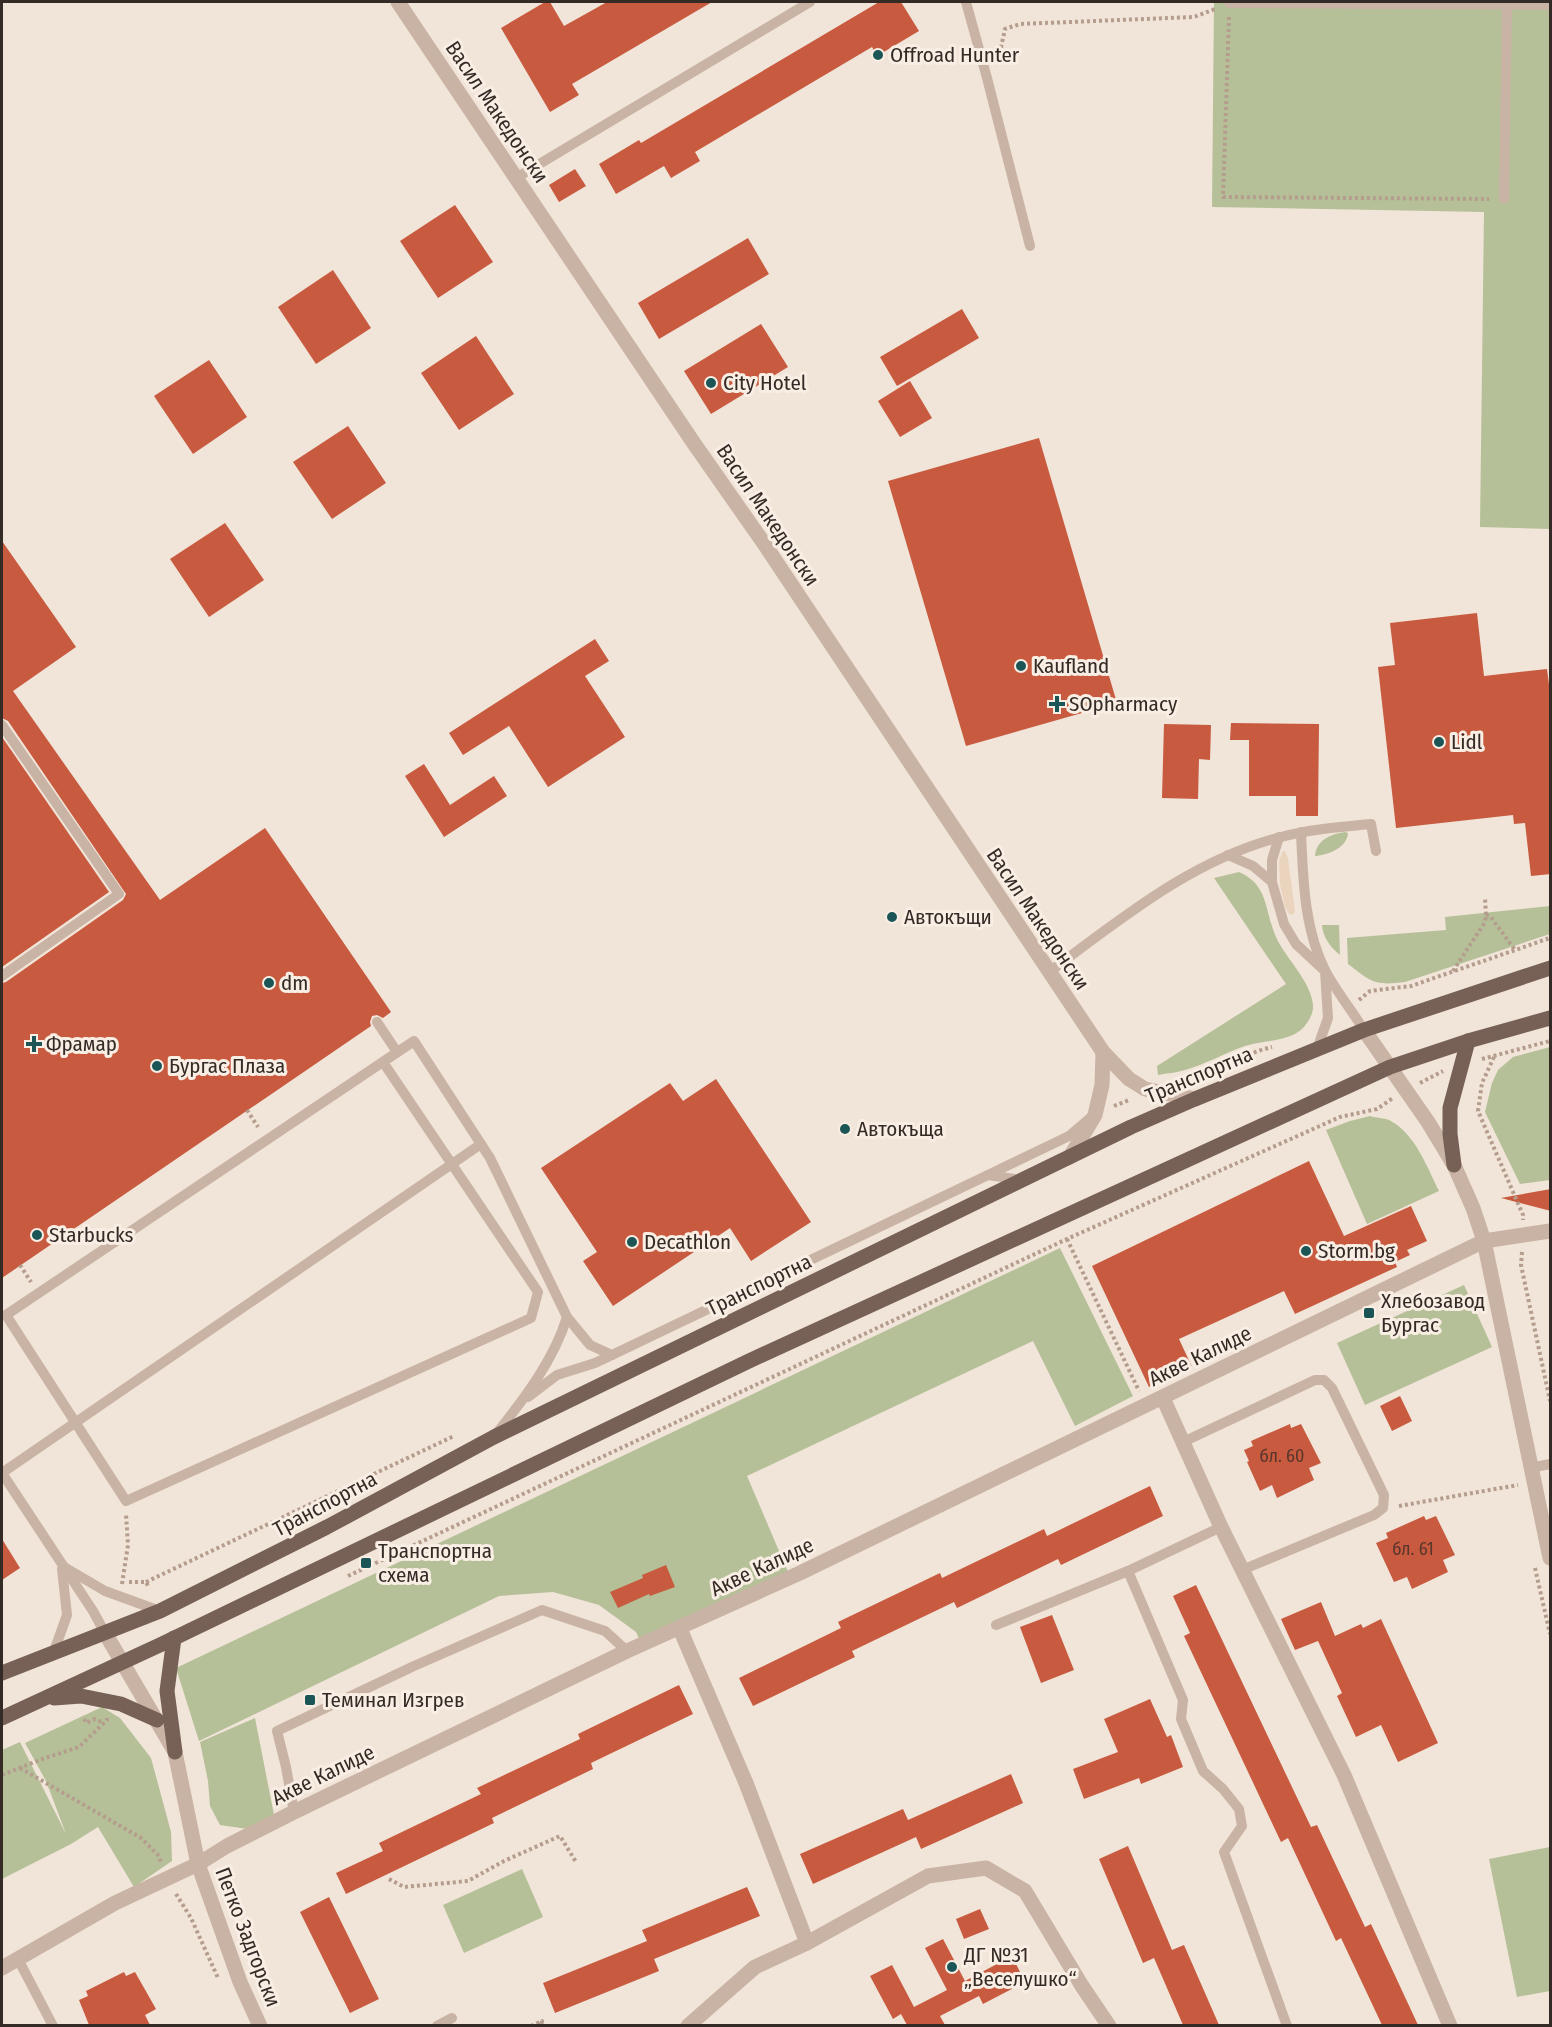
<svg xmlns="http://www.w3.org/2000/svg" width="1552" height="2027" font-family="'Fira Sans Condensed',sans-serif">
<rect width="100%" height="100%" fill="#f1e4d8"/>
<g fill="#b5c098">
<path d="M1214,2h336v527l-70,-2 4,-315 -272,-5z"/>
<path d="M1345,832l3,1c-1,15 -20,22 -33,23 1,-16 16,-22 30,-24z"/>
<path d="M1239,872c30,13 25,38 37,65 10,22 35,44 37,68 1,8 -5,18 -11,24 -14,13 -39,11 -57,17 -20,7 -39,18 -60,24 -9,3 -18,3 -27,5l-1,-9 129,-82 -72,-106z"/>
<path d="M1550,906v28l-145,48c-31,4 -33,0 -57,-18l-1,-26 99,-8 -1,-13z"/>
<path d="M1322,925h17l1,30c-10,-8 -17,-18 -18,-30z"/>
<path d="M1550,1047v133l-30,4 -35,-72 7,-29 6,-13 15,-13z"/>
<path d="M1370,1116c6,2 14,2 19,4 26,13 38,47 50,71l-72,33 -41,-94 24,-9z"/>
<path d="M1060,1248l73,148 -58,30 -42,-85 -286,135 44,103 -147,71 -8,-18 -37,-27 -46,-13 -54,4 -300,145 -23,-73z"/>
<path d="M1464,1285l28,62 -127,58 -28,-62z"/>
<path d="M102,1707l18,11 31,40 20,74 1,29 -38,26 -36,-60 -27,17 -69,35v-129l18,-8 46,92 -20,-53 -21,-38z"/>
<path d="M255,1718l19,97 -26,14 -28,-4 -10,-19 -2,-25 -8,-39z"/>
<path d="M1550,1847v144l-33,6 -28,-138z"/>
<path d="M522,1869l21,48 -79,36 -21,-48z"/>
</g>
<path fill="#ead4be" d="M1283,851h2l3,7 7,53 -2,4 -4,-1 -4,-7 -5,-23 -1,-23z"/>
<g fill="#c85a3f">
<path d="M545,2h5l14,24 43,-24h105l-140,82 7,11 -29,17 -49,-84z"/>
<path d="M879,2h22l18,29 -42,25 -5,-9 -177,105 5,9 -29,17 -7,-12 -48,28 -17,-30 40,-24 2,3z"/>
<path d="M575,169l11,17 -27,16 -10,-17z"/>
<path d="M455,205l38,57 -55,36 -38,-57z"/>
<path d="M748,238l21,36 -110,65 -21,-36z"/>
<path d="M333,270l38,58 -55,36 -38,-57z"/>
<path d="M962,309l17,29 -82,48 -17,-29z"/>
<path d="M761,324l27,43 -77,47 -27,-43z"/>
<path d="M476,336l38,58 -55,36 -38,-57z"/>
<path d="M209,360l38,57 -54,37 -39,-58z"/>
<path d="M910,381l22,37 -32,19 -22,-36z"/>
<path d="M348,426l38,57 -54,36 -39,-57z"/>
<path d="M1039,438l78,265 -151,43 -78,-265z"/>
<path d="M225,523l39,57 -55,37 -39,-58z"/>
<path d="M2,541l74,106 -63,44 147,209 105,-72 126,184 -8,6 -6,-3 -5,1 -2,6 1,4 -369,252v-295l4,-1 117,-82 3,-6 -118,-173 -6,-3z"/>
<path d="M1477,613l7,63 63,-7 4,31v174l-20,2 -6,-53 -11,1 -1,-9 -117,13 -18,-161 17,-2 -5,-42z"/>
<path d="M595,639l14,22 -24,15 40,61 -77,50 -39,-61 -46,29 -14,-22z"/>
<path d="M1231,723l88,1 -1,92h-22v-20h-47v-56h-19z"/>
<path d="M1164,724l47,1 -1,35 -11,-1 -1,40 -36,-1z"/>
<path d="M2,737l107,155 -107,75z"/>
<path d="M424,764l26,41 44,-29 13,20 -63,41 -39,-61z"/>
<path d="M716,1079l95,143 -60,39 -21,-33 -117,78 -30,-45 14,-9 -56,-84 129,-85 13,18z"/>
<path d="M1309,1161l35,75 67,-30 16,35 -20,9 3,5 -15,7 2,5 -102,47 -11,-23 -105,48 13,28 -43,20 -57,-121z"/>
<path d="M1551,1189v22l-50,-13z"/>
<path d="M1400,1396l12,25 -20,10 -12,-25z"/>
<path d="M1290,1424l1,4 10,-4 20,39 -12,5 5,12 -37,18 -5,-13 -12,6 -13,-29 2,-1 -5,-11 9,-4 -2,-5z"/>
<path d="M1150,1486l13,30 -102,49 -3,-6 -101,49 -3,-6 -102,49 3,6 -102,49 -14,-28 102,-50 -3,-6 102,-49 2,5 102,-49 3,7z"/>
<path d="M1424,1516l2,4 10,-4 19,39 -12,5 5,12 -36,17 -5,-12 -13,5 -18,-39 12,-5 -2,-5z"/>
<path d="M2,1539l18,29 -18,12z"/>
<path d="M666,1565l9,22 -25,9 -1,-2 -31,14 -8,-16 33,-14 -1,-3z"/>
<path d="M1196,1585l115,242 6,-2 48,102 6,-3 47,101h-36l-41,-87 -5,3 -48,-103 -7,4 -97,-206 6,-3 -17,-37z"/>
<path d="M1321,1602l14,34 26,-12 2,4 18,-9 57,124 -40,19 -17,-37 -25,12 -19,-41 5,-3 -24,-52 -23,9 -14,-31z"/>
<path d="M1052,1615l22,55 -33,13 -21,-56z"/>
<path d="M679,1685l14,29 -102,49 2,6 -101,49 2,5 -148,71 -10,-21 47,-22 -4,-8 102,-49 -4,-6 103,-49 -2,-5z"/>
<path d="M1150,1699l17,38 4,-2 12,32 -42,17 -2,-6 -55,21 -11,-30 45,-17 -14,-33z"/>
<path d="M1011,1774l12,29 -102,46 -5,-12 -103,47 -13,-30 103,-45 5,11z"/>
<path d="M1128,1846l44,104 12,-5 35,80h-36l-29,-67 -11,5 -44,-104z"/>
<path d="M747,1887l13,29 -106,43 5,12 -104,42 -12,-30 104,-42 -5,-11z"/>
<path d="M329,1897l50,102 -29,14 -50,-101z"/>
<path d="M980,1909l9,20 -25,10 -8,-20z"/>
<path d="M943,1939l22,42 47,-25 13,26 -42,22 -4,-8 -39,20 5,9h-38l-6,-11 -8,5 -23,-43 22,-11 22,42 33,-17 -22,-42z"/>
<path d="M124,1972l2,4 9,-4 21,37 -11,6 5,10h-61l-10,-25 9,-4 -2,-5z"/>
</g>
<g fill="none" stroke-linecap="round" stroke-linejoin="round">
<g stroke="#b59d8e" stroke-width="4" stroke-dasharray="3 3" stroke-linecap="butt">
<path d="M1229,17l-6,180 266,2"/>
<path d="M997,59l3,-7 5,-23 15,-5 174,-7 21,-8"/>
<path d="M1486,915l4,1 25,34"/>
<path d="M1453,971l32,-49 1,-7 -1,-17"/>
<path d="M1359,1000l11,-9 41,-5 139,-48"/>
<path d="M1494,1057l-12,26 -4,28 45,104v5"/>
<path d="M1482,1059l68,-18"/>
<path d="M1180,1077c32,-2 61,-23 92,-30"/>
<path d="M1420,1083l23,-12"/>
<path d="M1114,1106l15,-6"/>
<path d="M247,1110l11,17"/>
<path d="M1067,1239l72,152"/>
<path d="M1522,1252l-1,13 29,136"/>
<path d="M20,1265l11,17"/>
<path d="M1399,1506l119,-21"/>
<path d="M1535,1568l15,66"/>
<path d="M348,1576l719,-337 273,-122 37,-8 16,-11"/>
<path d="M129,1582h17l2,4"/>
<path d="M146,1582l308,-146"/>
<path d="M122,1584l6,-39 -2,-31"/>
<path d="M84,1719l2,4 9,-4 9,4"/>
<path d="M20,1768l121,70 18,18 2,7"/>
<path d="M2,1775l40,-16 37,-12 28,-27v-3"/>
<path d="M389,1879l15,8 64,-6 36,-20 56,-25 16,26"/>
<path d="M176,1894l15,24 27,60"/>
<path d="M531,2026l11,-5 -1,5"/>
</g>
<g stroke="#c9b3a4" stroke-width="10">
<path d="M966,2l21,76 43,168"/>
<path d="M1229,2v1l321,2"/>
<path d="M516,178l294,-176"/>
<path d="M1504,199l3,-193"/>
<path d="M2,725l117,169 -117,82"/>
<path d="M1301,832c2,46 3,98 25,140 11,20 26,39 38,58"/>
<path d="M1228,855l25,11 19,16 12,42 12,20 29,27 3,47 -11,31"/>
<path d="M1272,882v-22l7,-23"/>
<path d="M1049,972c72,-53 144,-113 232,-135 30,-8 60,-10 90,-13l5,27"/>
<path d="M377,1022l20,30"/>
<path d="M383,1062l155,230 -7,26 -405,183 -120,-186 408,-274 76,117 77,159 23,28 22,10 376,-180 33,5"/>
<path d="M988,1175l81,-39 20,-17"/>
<path d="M528,1397l29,-22 38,-12 17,-8"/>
<path d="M496,1434c28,-35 58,-74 71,-117"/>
<path d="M1183,1442l132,-62h9l8,8 52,107 -1,13 -9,7 -132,55"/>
<path d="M1530,1468l20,-4"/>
<path d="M2,1473l479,-329"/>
<path d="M2,1473l91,138 12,22"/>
<path d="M1221,1527l-93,44 55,129 -2,19 22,52 20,18 16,20 3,17 -18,26 63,174"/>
<path d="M64,1567l41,24 55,20"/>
<path d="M996,1625l132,-54"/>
<path d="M53,1654l14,-39 -5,-46"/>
<path d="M294,1812l-8,-45 -9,-36 137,-65 128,-56 63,21 22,20"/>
<path d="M18,1959l35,67"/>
<path d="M437,2026l15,-8"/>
</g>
<g stroke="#c9b3a4" stroke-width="15">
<path d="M398,2l295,440 72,103 338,507 26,27 16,10 50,10"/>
<path d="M1070,1157l25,-42 7,-30 1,-33"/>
<path d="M1163,1398l58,129 123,248 106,251"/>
<path d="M680,1629l66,154 61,160"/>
<path d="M2,1968l113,-65 83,-39 29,-18 67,-34 333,-161 173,-78 684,-332 66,-10"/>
<path d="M688,2026l67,-59 52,-24 121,-67 58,-8 39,23 57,95 27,40"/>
</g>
<g stroke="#c9b3a4" stroke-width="15">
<path d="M1364,1030l64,92 26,43 19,43 11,33 66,317"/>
<path d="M105,1633l70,119 23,112 42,118 20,44"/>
</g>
<g stroke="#776056" stroke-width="15">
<path d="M1454,1165l-4,-31v-26l18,-67"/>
<path d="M174,1638l-7,53 8,61"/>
<path d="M2,1673l158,-62 167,-84 167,-90 637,-310 64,-28 169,-69 186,-62"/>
<path d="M54,1698l27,-2 40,8 36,16"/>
<path d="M2,1718l160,-74 587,-283 641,-294 78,-26 82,-23"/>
</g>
</g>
<g fill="#1b5556" stroke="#f9eee4" stroke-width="2">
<circle cx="878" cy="55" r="6"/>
<circle cx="711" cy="383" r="6"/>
<circle cx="1021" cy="666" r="6"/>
<path d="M1054 695h6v6h6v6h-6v6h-6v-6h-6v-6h6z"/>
<circle cx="1439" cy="742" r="6"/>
<circle cx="892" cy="917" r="6"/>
<circle cx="269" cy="983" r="6"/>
<path d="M31 1035h6v6h6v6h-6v6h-6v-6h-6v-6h6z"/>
<circle cx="157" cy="1066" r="6"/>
<circle cx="845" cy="1129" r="6"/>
<circle cx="37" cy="1235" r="6"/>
<circle cx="632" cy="1242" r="6"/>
<circle cx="1306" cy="1251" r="6"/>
<rect x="1363" y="1307" width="12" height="12" rx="3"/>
<rect x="360" y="1557" width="12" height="12" rx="3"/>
<rect x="304" y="1694" width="12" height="12" rx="3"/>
<circle cx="952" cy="1967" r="6"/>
</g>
<g text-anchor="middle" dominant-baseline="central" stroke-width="6" stroke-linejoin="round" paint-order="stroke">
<g font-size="18" fill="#59362c">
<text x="1282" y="1456">бл. 60</text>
<text x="1413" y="1549">бл. 61</text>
</g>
<g font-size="21" fill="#342a26" stroke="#f9eee4" text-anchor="start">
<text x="890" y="55">Offroad Hunter</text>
<text x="723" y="383">City Hotel</text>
<text x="1033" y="666">Kaufland</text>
<text x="1069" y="704">SOpharmacy</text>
<text x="1451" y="742">Lidl</text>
<text x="904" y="917">Автокъщи</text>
<text x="281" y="983">dm</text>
<text x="46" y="1044">Фрамар</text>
<text x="169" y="1066">Бургас Плаза</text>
<text x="857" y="1129">Автокъща</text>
<text x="49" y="1235">Starbucks</text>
<text x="644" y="1242">Decathlon</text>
<text x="1318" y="1251">Storm.bg</text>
<text x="1381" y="1301">Хлебозавод<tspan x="1381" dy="24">Бургас</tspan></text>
<text x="378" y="1551">Транспортна<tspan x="378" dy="24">схема</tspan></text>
<text x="322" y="1700">Теминал Изгрев</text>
<text x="964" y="1955">ДГ №31<tspan x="964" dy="24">„Веселушко“</tspan></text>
</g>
<g font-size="21" fill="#342a26" stroke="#f9eee4">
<text transform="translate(497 112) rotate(56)">Васил Македонски</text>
<text transform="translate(768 515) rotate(56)">Васил Македонски</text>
<text transform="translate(1038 919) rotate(56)">Васил Македонски</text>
<text transform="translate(1199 1075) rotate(-23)">Транспортна</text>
<text transform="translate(759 1285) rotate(-26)">Транспортна</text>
<text transform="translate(1200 1356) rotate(-26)">Акве Калиде</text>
<text transform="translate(325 1504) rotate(-28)">Транспортна</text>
<text transform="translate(762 1567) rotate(-25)">Акве Калиде</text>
<text transform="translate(323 1775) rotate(-26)">Акве Калиде</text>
<text transform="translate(248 1937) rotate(69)">Петко Задгорски</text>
</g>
</g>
<rect width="1552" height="2027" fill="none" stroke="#342a26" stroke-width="6"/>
</svg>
